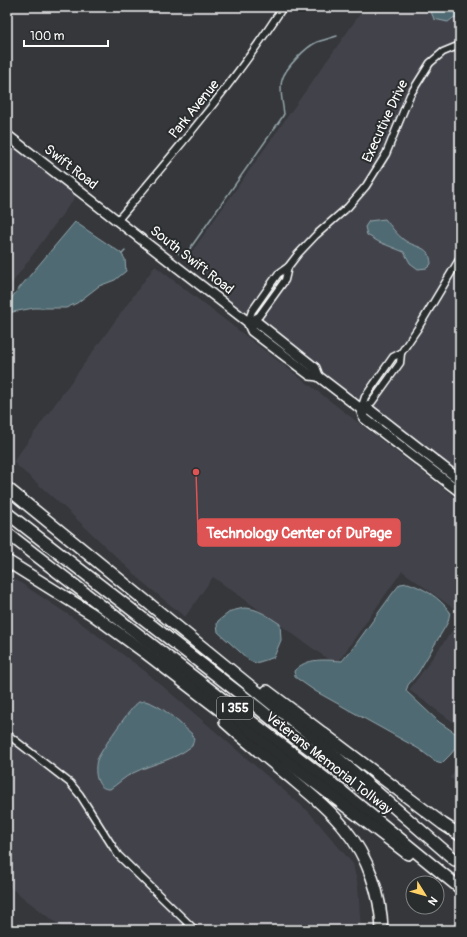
<svg xmlns="http://www.w3.org/2000/svg" width="467" height="937" font-family="Pangolin,sans-serif">
<rect width="100%" height="100%" fill="#35373b"/>
<filter id="ink" filterUnits="userSpaceOnUse"><feTurbulence type="fractalNoise" baseFrequency=".025" numOctaves="2"/><feDisplacementMap in="SourceGraphic" scale="8" xChannelSelector="R" yChannelSelector="G"/><feConvolveMatrix kernelMatrix="1 2 1 2 8 2 1 2 1" color-interpolation-filters="sRGB"/></filter>
<g filter="url(#ink)">
<g fill="#42434b">
<path d="M365,7h95v477l-213,-167 -59,-60z"/>
<path d="M7,138l71,55 -71,97z"/>
<path d="M155,266l305,235v112l-58,-42 -66,94 -123,-88 -28,40 -40,-33 -79,-75 -53,-47z"/>
<path d="M7,574l71,47 67,50 164,141 44,52 5,22 3,44h-296l-58,-45z"/>
<path d="M460,620v107l-51,-37z"/>
<path d="M460,761v23l-10,-6z"/>
</g>
<g fill="#4f6b73" stroke="#95a6ab">
<path d="M429,7h31v9l-7,2 -5,4 -14,-3z"/>
<path d="M385,219c6,7 11,15 19,21 13,9 26,5 27,24l-4,4 -9,1 -8,-6 -6,-11 -25,-10 -12,-7 -2,-8 4,-6z"/>
<path d="M75,222l46,31 4,6 1,12 -11,9 -16,6 -22,17 -11,5h-32l-27,5v-8l9,-13z"/>
<path d="M408,583c17,6 31,14 42,29l-2,10 -30,51 -10,12 -2,6 33,31 19,13 2,7 -9,12 -9,9 -7,-2 -16,-12 -104,-58 -20,-14 -1,-6c13,-14 31,-11 48,-10l11,-13 39,-54 8,-10z"/>
<path d="M244,608c14,0 25,9 36,16l1,16 -7,17 -2,1 -16,5 -6,-2 -32,-29 -1,-8 1,-3 13,-10z"/>
<path d="M145,701c17,4 33,21 47,33l2,5 -2,7c-19,15 -39,17 -59,27 -9,4 -15,11 -23,16 -14,1 -16,-18 -13,-29 3,-8 34,-54 42,-58 1,0 4,-1 6,-1z"/>
</g>
<g fill="none" stroke-linecap="round" stroke-linejoin="round">
<g stroke="#95a6ab" stroke-width="1.5">
<path d="M160,240l24,17 97,-138 3,-5c-1,-9 -5,-26 -2,-34 3,-12 24,-33 35,-38 6,-2 14,-4 20,-6"/>
<path d="M122,254l3,-3"/>
</g>
<g stroke="#fff" stroke-width="9">
<g id="street">
<path d="M117,221c58,-69 117,-138 166,-214"/>
<path d="M248,322l4,-11 26,-37 10,-7 10,-13 18,-19 32,-28 18,-21 20,-32 24,-59 20,-32 13,-11 17,-7"/>
<path d="M248,322l11,-6 26,-36 3,-13"/>
<path d="M361,409l4,-12 28,-40 8,-4 17,-25 42,-70"/>
<path d="M361,409l11,-7 28,-39 1,-10"/>
<path d="M7,734l63,49 10,12 38,60 77,75"/>
</g>
</g>
<g stroke="#fff" stroke-width="12">
<g id="secondary">
<path d="M7,135l241,187 4,9 58,44 8,1 43,33 9,1 90,70"/>
<path d="M248,322l10,1 57,45 3,8"/>
<path d="M361,409l3,9 96,74"/>
</g>
</g>
<g stroke="#fff" stroke-width="14">
<g id="highway">
<path d="M7,488l313,255 135,117"/>
<path d="M7,513l250,194 33,27 69,52"/>
<path d="M7,533l332,256 121,99"/>
<path d="M7,561l85,53 51,37 265,203"/>
<path d="M267,691l176,133 17,11"/>
<path d="M225,722c21,19 43,37 65,55 19,16 39,32 55,52 23,28 36,65 37,101"/>
</g>
</g>
<use href="#street" stroke="#2a2d2e" stroke-width="6"/>
<use href="#secondary" stroke="#2a2d2e" stroke-width="9"/>
<use href="#highway" stroke="#2a2d2e" stroke-width="11"/>
</g>
</g>
<g text-anchor="middle" dominant-baseline="central" stroke-width="4" stroke-linejoin="round" paint-order="stroke">
<rect fill="#2a2d2e" stroke="#bfc0c0" stroke-width="1" x="217" y="697" width="36" height="22" rx="3"/>
<g font-size="13" font-weight="bold" fill="#fff">
<text x="235" y="708">I 355</text>
</g>
<g font-size="14" fill="#fff" stroke="#2a2d2e">
<text transform="translate(194 109) rotate(-51)">Park Avenue</text>
<text transform="translate(385 121) rotate(-65)">Executive Drive</text>
<text transform="translate(71 167) rotate(38)">Swift Road</text>
<text transform="translate(192 260) rotate(38)">South Swift Road</text>
<text transform="translate(329 763) rotate(38)">Veterans Memorial Tollway</text>
</g>
</g>
<path fill="none" stroke="#de5353" stroke-width="1.5" d="M196 472L198 533"/>
<circle fill="#de5353" stroke="#2a2d2e" stroke-width="1.5" cx="196" cy="472" r="4"/>
<rect fill="#de5353" stroke="#de5353" stroke-width="1.5" x="198" y="519" width="202" height="27" rx="4"/>
<g font-size="15" text-anchor="middle" font-weight="bold" fill="#fff">
<text x="299" y="538">Technology Center of DuPage</text>
</g>
<rect width="467" height="937" fill="none" stroke="#2a2d2e" stroke-width="24"/>
<rect x="12" y="12" width="443" height="913" fill="none" stroke="#fff" stroke-width="1.5" filter="url(#ink)"/>
<g transform="translate(425 895) rotate(127)"><circle r="19" fill="#2a2d2e" stroke="#7f8182"/>
<path d="M0-3L7 15L0 10L-7 15Z" fill="#ffd166"/>
<text y="-6" font-size="11" font-weight="bold" text-anchor="middle" fill="#ffffff">N</text>
</g>
<path d="M24 40v6h84v-6" fill="none" stroke="#ffffff" stroke-width="2"/>
<text x="30" y="40" font-size="12" fill="#ffffff" stroke="#2a2d2e" stroke-width="3" paint-order="stroke">100 m</text>
</svg>
